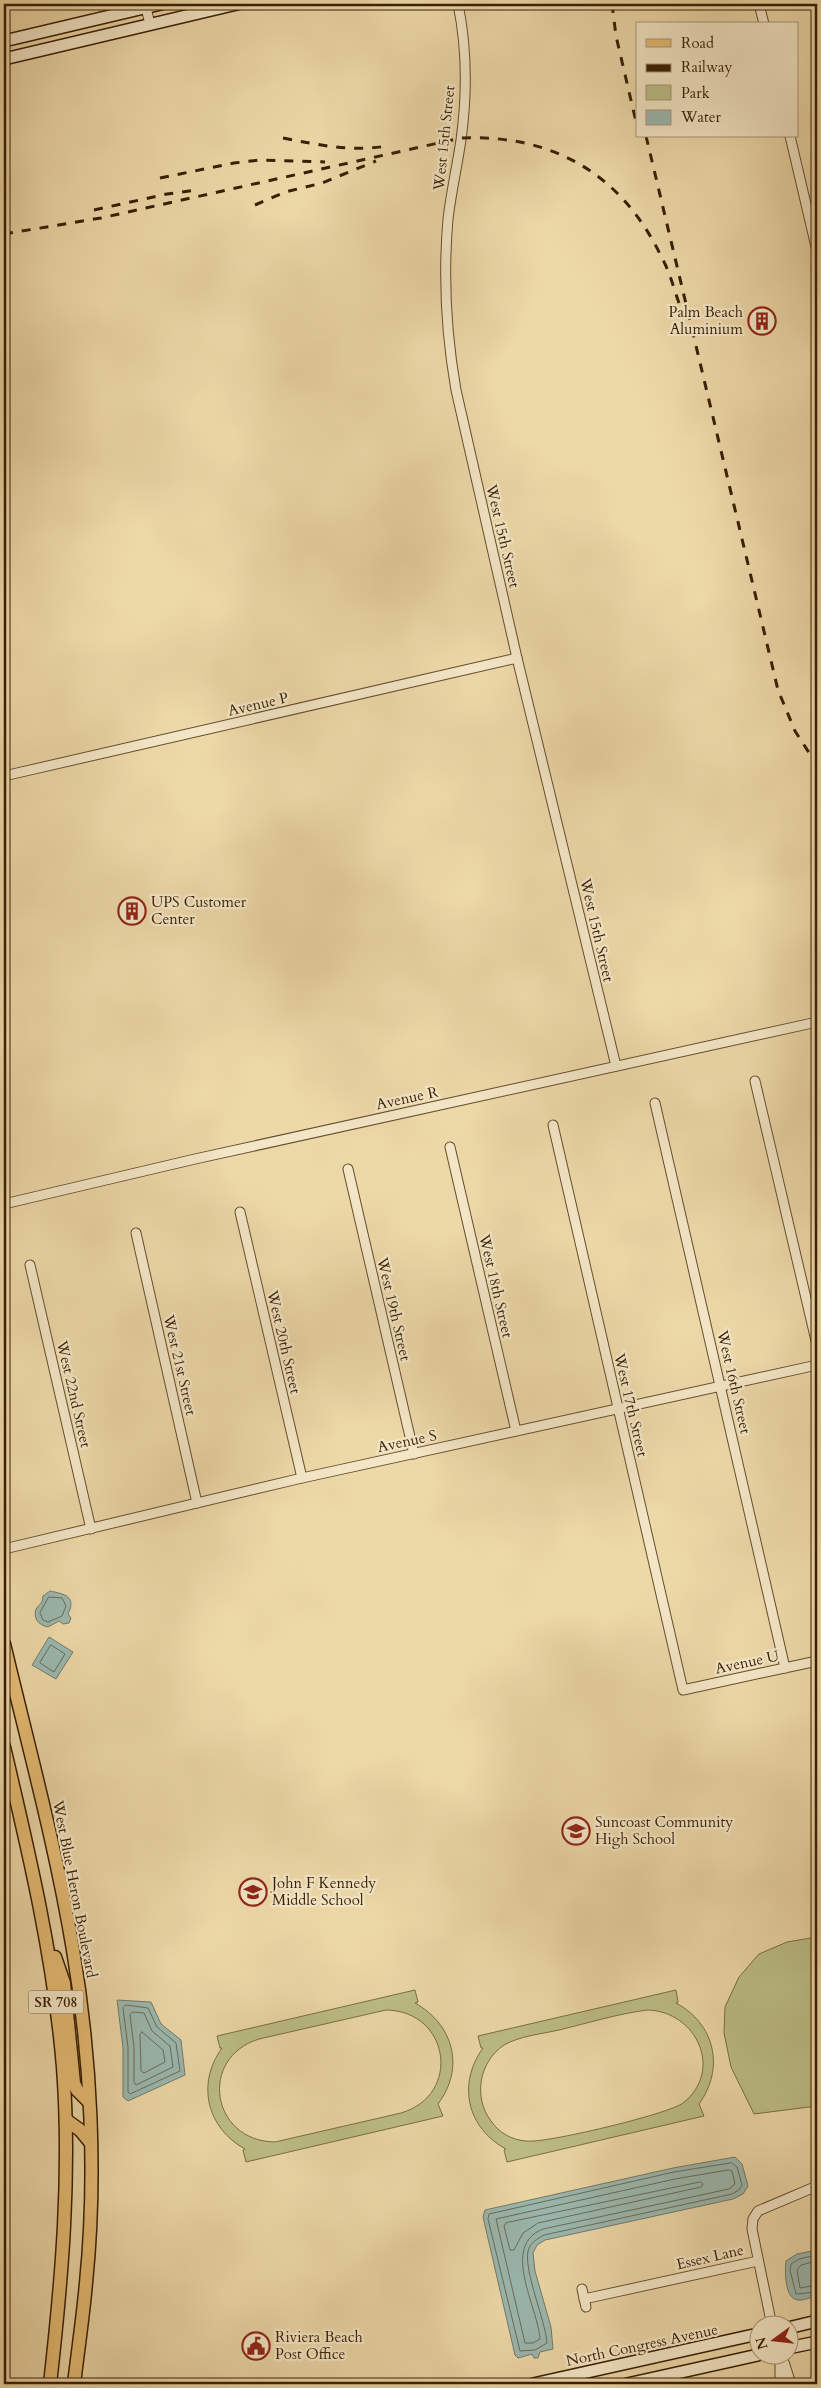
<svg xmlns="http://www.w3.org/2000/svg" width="821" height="2388" font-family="Cardo,serif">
<rect width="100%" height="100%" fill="#edd8a8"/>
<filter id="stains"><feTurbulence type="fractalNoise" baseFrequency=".004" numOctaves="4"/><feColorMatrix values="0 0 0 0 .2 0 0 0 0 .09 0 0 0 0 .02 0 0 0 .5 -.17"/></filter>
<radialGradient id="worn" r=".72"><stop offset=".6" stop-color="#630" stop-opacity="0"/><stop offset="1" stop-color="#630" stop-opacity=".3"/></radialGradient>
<g fill="#bcbe85" stroke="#7a6e44" fill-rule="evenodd">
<path d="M817,1937v169l-63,8 -23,-47 -7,-34 1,-26 14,-30 20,-23 28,-12z"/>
<path d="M415,1990l3,12 -3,1c39,22 50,65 23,101l5,12 -197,46 -3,-12 2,-1c-38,-21 -49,-65 -23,-101h-2l-3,-12zM386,2010c64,1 76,85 15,103l-126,29c-64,-1 -77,-84 -16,-103z"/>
<path d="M676,1990l2,12 -2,1c39,21 49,65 23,101l5,12 -197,46 -3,-12 2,-1c-39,-21 -49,-65 -23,-101h-2l-3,-12zM647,2010c50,1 77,61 36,93 -14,11 -139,41 -157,38 -14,-1 -27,-8 -35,-20 -18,-24 -12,-59 13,-76 16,-9 37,-11 55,-15 29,-7 58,-16 88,-20z"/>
</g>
<g fill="#9bb8af" stroke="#737b6b">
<path d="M50,1591c14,3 27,5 18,23l3,4 -2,5 -6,1 -4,-3 -11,6c-10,-2 -15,-9 -12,-18l6,-7 1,-6z"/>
<path d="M49,1637l24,15 -17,27 -24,-14z"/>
<path d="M117,2000l34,2 10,22 20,16 4,35 -57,26 -5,-4v-49z"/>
<path d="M735,2157l7,7 6,22 -5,8 -10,5 -188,41 -8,5 -4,8 2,18 16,56 2,22 -13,3 -2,6h-4l-2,-4 -14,4 -3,-3 -32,-138 2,-7 188,-42z"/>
<path d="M817,2250v46c-6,1 -14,5 -19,4 -14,-1 -13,-30 -12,-39l11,-7z"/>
</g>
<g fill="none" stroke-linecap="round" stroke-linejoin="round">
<g stroke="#6a6c5a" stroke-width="1">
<path d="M49,1597l13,1 4,8 -4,10 -14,6 -5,-2 -3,-7z"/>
<path d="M51,1645l14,9 -11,18 -14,-9z"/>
<path d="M126,2005l22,3 9,19 19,16 4,28 -50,23 -2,-2v-45l-5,-39z"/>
<path d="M133,2012l11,1 8,18 18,15 3,21 -37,18 -2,-3v-35l-4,-32z"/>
<path d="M142,2032l21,18 2,12 -21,11 -3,-2 -1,-36z"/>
<path d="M732,2163l5,4 5,18 -3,5 -7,4 -188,41c-7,4 -14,8 -16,16 -4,21 17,68 19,92l-12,7 -15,1 -32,-132 1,-5 185,-42z"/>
<path d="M729,2170l3,1 3,13 -6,5 -186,40c-43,17 -5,78 -3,110l-7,4h-8l-29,-124 179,-40z"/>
<path d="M701,2182l2,2 -2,3 -163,36 -15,10 -9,17h-4l-6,-24 2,-3z"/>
<path d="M817,2255l-18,4 -8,5 -1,6 6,24 21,-2"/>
<path d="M817,2261l-16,4 -4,5 3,18 17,-3"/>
</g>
<g stroke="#654d2d" stroke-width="11">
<g id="street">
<path d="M145,4l5,20"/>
<path d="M458,4c9,44 9,92 3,136 -4,27 -10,53 -13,79 -5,58 -2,114 8,171l61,268 99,408"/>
<path d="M759,4l5,20"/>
<path d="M790,136l27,115"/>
<path d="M4,776l513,-118"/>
<path d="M755,1081l62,264"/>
<path d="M655,1103l130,565"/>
<path d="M553,1125l130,565 134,-29"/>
<path d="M450,1147l66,284"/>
<path d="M348,1169l66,285"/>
<path d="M4,1204l191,-45 622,-137"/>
<path d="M240,1212l62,266"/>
<path d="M136,1233l61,270"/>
<path d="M30,1265l61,264"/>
<path d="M4,1549l298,-71 515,-113"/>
<path d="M582,2289l4,18"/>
<path d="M584,2299l174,-38"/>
<path d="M772,2326l-20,-97 1,-10 5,-8 59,-25"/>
<path d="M780,2356v28"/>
<path d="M782,2356l9,28"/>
</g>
</g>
<g stroke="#381f04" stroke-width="14">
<g id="secondary">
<path d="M4,41l157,-37"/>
<path d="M4,59l233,-55"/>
<path d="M788,2328l29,-7"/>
<path d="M788,2348l29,-6"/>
<path d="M533,2384l225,-50"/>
<path d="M627,2384l131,-29"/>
</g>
</g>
<g stroke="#381f04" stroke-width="15">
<g id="primary">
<path d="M4,1644c24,101 52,203 69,306 18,107 24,225 13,333 -3,34 -8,67 -12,101"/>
<path d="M4,1747c25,106 50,212 59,320 8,107 -1,211 -13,317"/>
<path d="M55,1957l9,26 10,100 3,7 12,12"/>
<path d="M66,2120l14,10 10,12"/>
</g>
</g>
<use href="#street" stroke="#f3e6c6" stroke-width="9"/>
<use href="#secondary" stroke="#f3e6c6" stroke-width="11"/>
<use href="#primary" stroke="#e6bc74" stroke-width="12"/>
<g stroke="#381f04" stroke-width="3" stroke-dasharray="9 9" stroke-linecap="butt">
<path d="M612,4l4,32 21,90"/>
<path d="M646,136l132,554 17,41 22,34"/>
<path d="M283,138c36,7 68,14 104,8"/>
<path d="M160,178l74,-15 26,-3 65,2"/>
<path d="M255,205l30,-13 37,-9 54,-22"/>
<path d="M94,210l73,-16 29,-4"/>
<path d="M4,234l97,-16 360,-80c92,-4 161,36 201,120 9,16 13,36 20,53"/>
</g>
</g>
<defs>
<g id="building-ring" transform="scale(1.4375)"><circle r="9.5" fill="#f3e6c6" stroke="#8f2418" stroke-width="1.5"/><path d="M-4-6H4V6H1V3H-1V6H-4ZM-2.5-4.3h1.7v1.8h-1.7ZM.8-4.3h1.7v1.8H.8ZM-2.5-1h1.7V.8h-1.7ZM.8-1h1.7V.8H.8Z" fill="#8f2418"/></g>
<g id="school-ring" transform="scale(1.4375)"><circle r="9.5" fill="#f3e6c6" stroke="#8f2418" stroke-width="1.5"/><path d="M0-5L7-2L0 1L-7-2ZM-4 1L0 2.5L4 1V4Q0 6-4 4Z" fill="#8f2418"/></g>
<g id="civic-ring" transform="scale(1.4375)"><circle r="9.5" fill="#f3e6c6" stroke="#8f2418" stroke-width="1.5"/><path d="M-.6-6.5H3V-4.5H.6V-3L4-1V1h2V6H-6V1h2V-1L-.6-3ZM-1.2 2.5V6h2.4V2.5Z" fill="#8f2418"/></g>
</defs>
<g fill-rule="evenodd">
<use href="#building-ring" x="762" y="321"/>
<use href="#building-ring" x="132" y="911"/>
<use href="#school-ring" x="576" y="1831"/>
<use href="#school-ring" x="253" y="1892"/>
<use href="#civic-ring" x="256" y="2346"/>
</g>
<g text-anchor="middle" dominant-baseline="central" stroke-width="4.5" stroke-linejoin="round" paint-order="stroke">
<rect fill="#f3e6c6" stroke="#705b3e" stroke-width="1" x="28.5" y="1990.5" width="55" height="23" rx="4"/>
<g font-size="14" font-weight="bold" fill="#381f04">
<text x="56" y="2002">SR 708</text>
</g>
<g font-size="15" fill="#381f04" stroke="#f3e6c6">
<text transform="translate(444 138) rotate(-84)">West 15th Street</text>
<text transform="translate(503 536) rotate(77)">West 15th Street</text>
<text transform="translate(258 704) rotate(-13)">Avenue P</text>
<text transform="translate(597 930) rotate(77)">West 15th Street</text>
<text transform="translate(407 1098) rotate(-12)">Avenue R</text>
<text transform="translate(496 1286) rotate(77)">West 18th Street</text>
<text transform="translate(394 1309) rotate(77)">West 19th Street</text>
<text transform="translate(284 1342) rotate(77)">West 20th Street</text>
<text transform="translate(180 1365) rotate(77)">West 21st Street</text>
<text transform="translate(734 1382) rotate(77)">West 16th Street</text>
<text transform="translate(74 1394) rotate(77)">West 22nd Street</text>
<text transform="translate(631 1405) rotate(77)">West 17th Street</text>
<text transform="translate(407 1441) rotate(-12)">Avenue S</text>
<text transform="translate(747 1662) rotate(-12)">Avenue U</text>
<text transform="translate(75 1889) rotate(79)">West Blue Heron Boulevard</text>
<text transform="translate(710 2257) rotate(-13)">Essex Lane</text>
<text transform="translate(642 2345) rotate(-12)">North Congress Avenue</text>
</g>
<g font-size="15" fill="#381f04" stroke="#f3e6c6" text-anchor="start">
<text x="743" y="312" text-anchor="end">Palm Beach<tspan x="743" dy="17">Aluminium</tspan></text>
<text x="151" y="902">UPS Customer<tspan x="151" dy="17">Center</tspan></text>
<text x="595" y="1822">Suncoast Community<tspan x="595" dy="17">High School</tspan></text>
<text x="272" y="1883">John F Kennedy<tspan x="272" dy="17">Middle School</tspan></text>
<text x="275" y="2337">Riviera Beach<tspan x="275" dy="17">Post Office</tspan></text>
</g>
</g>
<rect width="821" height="2388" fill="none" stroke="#edd8a8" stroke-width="20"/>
<rect x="5" y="5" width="811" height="2378" fill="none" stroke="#381f04" stroke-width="2.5"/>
<rect x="10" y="10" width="801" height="2368" fill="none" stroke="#381f04"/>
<rect x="636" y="22" width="162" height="115" fill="#f3e6c6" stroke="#a89678"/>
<rect x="646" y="39" width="25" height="8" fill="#e6bc74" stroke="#a89678"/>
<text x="681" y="48" font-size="15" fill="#381f04">Road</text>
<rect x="646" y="64" width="25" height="8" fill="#381f04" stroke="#a89678"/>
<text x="681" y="72" font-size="15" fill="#381f04">Railway</text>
<rect x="646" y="85" width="25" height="15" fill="#bcbe85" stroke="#a89678"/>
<text x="681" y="98" font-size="15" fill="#381f04">Park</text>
<rect x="646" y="110" width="25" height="15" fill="#9bb8af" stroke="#a89678"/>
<text x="681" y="122" font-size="15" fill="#381f04">Water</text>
<g transform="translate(774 2340) rotate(255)"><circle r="24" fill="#f3e6c6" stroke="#a89678"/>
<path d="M0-4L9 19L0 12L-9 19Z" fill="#8f2418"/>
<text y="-8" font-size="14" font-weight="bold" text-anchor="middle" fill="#381f04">N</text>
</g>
<rect width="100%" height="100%" filter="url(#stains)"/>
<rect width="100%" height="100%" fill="url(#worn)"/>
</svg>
